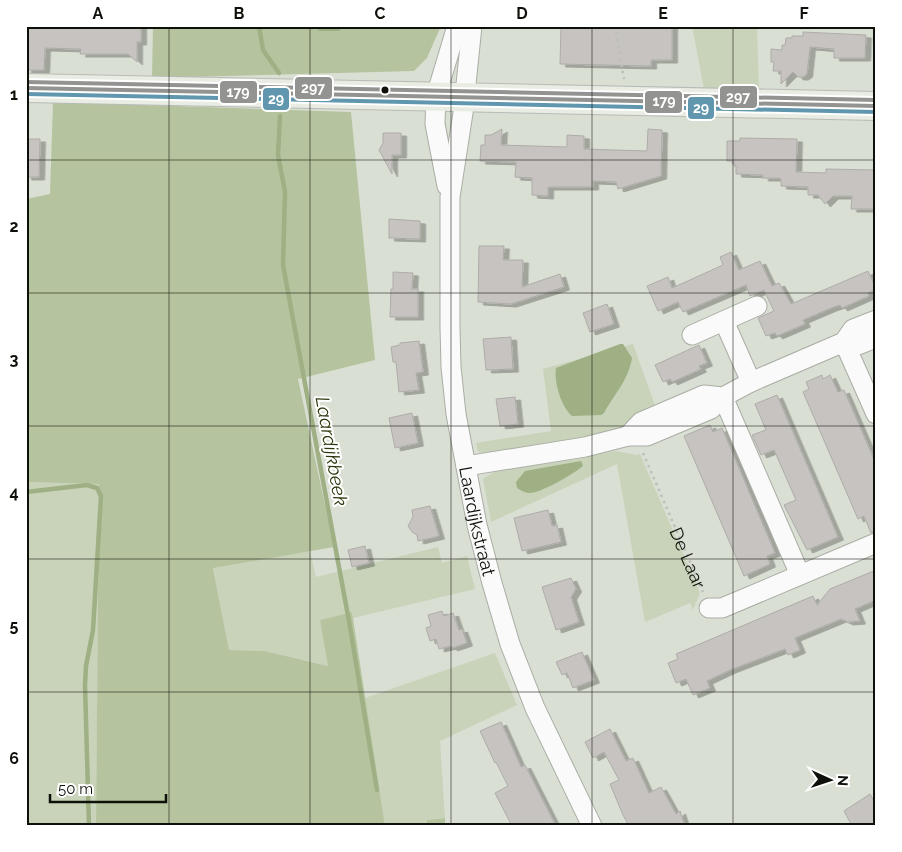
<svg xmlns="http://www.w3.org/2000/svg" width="902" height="852" font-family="Raleway,sans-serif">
<defs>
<filter id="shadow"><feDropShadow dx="5.5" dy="3" stdDeviation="0" flood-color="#0004"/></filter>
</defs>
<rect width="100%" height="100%" fill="#dadfd4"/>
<g fill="#c8d3b9">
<path d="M692,26h65l2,65 -55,-2z"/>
<path d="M633,344l24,67 -31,18 -21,6 -121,19 -6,-3 -2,-8 75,-12 -8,-62z"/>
<path d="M615,451l22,4 3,-1 60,139 -7,17 -3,-7 -45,19 -28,-158 -126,58 -8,-43 11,-7 83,-13z"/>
<path d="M26,482l73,2 -3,342h-70z"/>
<path d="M438,547l4,16 25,-7 8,33 -122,29 -1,-6 -32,8 9,46 -64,-15 -36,-1 -16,-83 97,-16 6,26z"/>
<path d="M495,653l22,52 -77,36 5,77 -18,2 -1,6h-41l-20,-128z"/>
</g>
<g fill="#b5c49f">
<path d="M153,26h288l-14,32 -13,13 -262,7z"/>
<path d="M53,102l298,10 24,248 -77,19 36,168 -121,21 16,82 36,1 63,15 -8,-46 32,-8 33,214h-289l3,-342 -73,-2v-283l24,-5z"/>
<path d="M445,818v8h-19l1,-6z"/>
</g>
<g fill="#9fb084">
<path d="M314,26h24l3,3 -2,2h-20z"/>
<path d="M620,344h3l9,14c-4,23 -17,35 -28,55l-3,2 -29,1c-11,-10 -18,-33 -16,-48z"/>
<path d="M581,461l2,5c-10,8 -43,28 -55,27 -4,-1 -8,-3 -11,-5l-1,-6 9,-11z"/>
</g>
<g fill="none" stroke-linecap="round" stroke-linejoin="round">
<g stroke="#9fb084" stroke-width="4.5">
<path d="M259,26l4,24 16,23"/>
<path d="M280,116l-2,39 7,37 -2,73 66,356 28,169"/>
<path d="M26,492l61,-7 10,3 4,8 -8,134 -7,36 -1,19 4,141"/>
</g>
</g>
<g fill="#c6c3c0" stroke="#aeaca9" filter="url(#shadow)">
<path d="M26,26h115v16h-4v20l-9,-8h-48l1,-5 -36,-1 -1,22h-18z"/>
<path d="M561,26h111v34h-21v6l-91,-2z"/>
<path d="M803,32l63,3 -1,23h-31v-9l-24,-2 -3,27 -4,3h-5l-5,-5 -12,12v-13h-8l1,-9h-3v-13l11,1v-5h3l1,-7h6v-2h11z"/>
<path d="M502,129l-1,16 65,2 1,-1v-11l17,1v13l63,2 1,-22 14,1 -1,46 -43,13 -2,-7 -23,-1v6h-45v9l-16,-1v-17l-17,-1 1,-15 -36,-1 1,-16h4v-10h6z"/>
<path d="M383,133h18v22h-9v19l-13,-24 4,-7z"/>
<path d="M740,138l57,1 -1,33 30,1v-4l50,1v39h-25l1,-13h-19l-8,8 -7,-9h-10v-8l-27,-1v-7l-3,-1h-15v-3l-27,-1v-8h-2v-5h-7v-20h13z"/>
<path d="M26,139h14l-1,38h-13z"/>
<path d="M389,219l31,2v18l-31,-1z"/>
<path d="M479,246h25l-1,14h20l-1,27 38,-13 4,13 -53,17 -33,-2z"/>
<path d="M731,252l8,18 21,-9 12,25 7,-3 12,21 77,-33 8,18 -8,4 1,3 -27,12 -2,-3 -9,3 -28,12 2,4 -28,12 -2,-3 -9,3 -8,-18 16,-7 -10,-21 -14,6 -4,-11 -63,27 -5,-10 -20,9 -11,-25 21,-9 4,11 51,-23 -3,-8z"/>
<path d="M393,272l20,1 -1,16h6v28h-28l1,-28h2z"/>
<path d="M607,304l7,20 -24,8 -7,-19z"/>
<path d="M511,337l2,32 -27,1 -3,-31z"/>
<path d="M419,341l4,31 -7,1 3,17 -20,2 -3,-30h-3l-2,-15 9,-2v-2z"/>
<path d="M699,345l8,18 -8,3 2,3 -29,13 -2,-3 -7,3 -8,-17z"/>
<path d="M822,375l1,4 7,-4 8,17 6,-2 32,74v68l-5,1 -7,-17 -6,3 -55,-127 6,-3 -3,-7z"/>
<path d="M777,395l61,142 -31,13 -23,-45 12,-5 -22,-50 -13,5 -9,-20 14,-5 -11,-26z"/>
<path d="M515,397l3,27 -18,2 -4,-27z"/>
<path d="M412,413l6,30 -23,5 -6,-30z"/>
<path d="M710,425l3,7 9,-4 53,125 -8,3 3,8 -26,12 -60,-140z"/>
<path d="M430,506l9,30 -21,5 -1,-6 -5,-3 -4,-6 5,-9 -1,-7z"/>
<path d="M548,510l4,16 5,-1 4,17 -39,9 -8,-33z"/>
<path d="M365,546l4,17 -17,4 -4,-17z"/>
<path d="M876,570v30l-21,9 5,12 -12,1 -7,-3 -46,19 5,12 -12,5 -3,-6 -55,21 -23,11 3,7 -17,7 -7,-16 -10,4 -8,-20 10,-4 -2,-5 137,-58 4,9 13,-16z"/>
<path d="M571,578l5,11 -5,8 8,25 -23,8 -14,-43z"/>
<path d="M442,611l2,5 9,-3 6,17 3,-1 5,14 -15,5 -1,-2 -12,3 -3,-10 -6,2 -4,-13 5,-2 -3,-11z"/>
<path d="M582,652l12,28 -21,8 -6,-15 -5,2 -6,-13z"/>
<path d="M501,722l20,45 4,-2 31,61h-44l-17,-33 13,-7 -12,-24 -1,1 -15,-32z"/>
<path d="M610,729l16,32 7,-3 16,35 12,-6 15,27 4,-3 5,15h-56l-6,-11 -13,-31 9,-4 -15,-28 -11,6 -8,-16z"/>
<path d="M870,794l6,10v22h-24l-8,-15z"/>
</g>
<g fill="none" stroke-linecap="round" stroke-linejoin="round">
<g stroke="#a9ada4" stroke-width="21">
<g id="street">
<path id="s2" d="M472,26l-9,87 -13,84v130l1,40 5,47 21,111 15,58 18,61 25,64 57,118"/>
<path d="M447,186l-12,-62 1,-28 21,-70"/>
<path d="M724,321l27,61"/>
<path d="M692,335l65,-29"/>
<path d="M844,342l32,72"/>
<path d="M844,342l14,3 18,-7"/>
<path d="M628,436l13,-14 63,-27 19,2 28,-15 93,-40 9,-13 23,-9"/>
<path d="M466,466l119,-19 43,-11h19l64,-27 12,-12 77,178"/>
<path d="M709,608h13l154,-65"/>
</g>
</g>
<g stroke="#b8bbb6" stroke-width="30">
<path id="primary" d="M26,88l850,18"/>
</g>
<g stroke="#bdbfbb" stroke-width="2.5" stroke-dasharray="2.5 4" stroke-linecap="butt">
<path d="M615,26l9,53"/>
<path id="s1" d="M643,453l60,139"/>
</g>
<use href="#street" stroke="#f9faf9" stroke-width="19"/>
<use href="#primary" stroke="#e8ece3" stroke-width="28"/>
<g stroke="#fff" stroke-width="8">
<path id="bus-1" d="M26,88l850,18"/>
</g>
<g stroke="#fff" stroke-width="8">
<path id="bus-2" d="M26,94l850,18"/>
</g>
<g stroke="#fff" stroke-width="8">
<path id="bus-3" d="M26,82l850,18"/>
</g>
<use href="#bus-1" stroke="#939491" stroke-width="4"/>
<use href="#bus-2" stroke="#6097ae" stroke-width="4"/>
<use href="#bus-3" stroke="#939491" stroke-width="4"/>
</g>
<path fill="none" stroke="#0e110a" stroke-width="1" stroke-opacity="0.55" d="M169,26v800M310,26v800M451,26v800M592,26v800M733,26v800M26,160h850M26,293h850M26,426h850M26,559h850M26,692h850"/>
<circle fill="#0e110a" stroke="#fff" stroke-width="2" cx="385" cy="90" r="4.5"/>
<g text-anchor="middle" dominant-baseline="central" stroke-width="4" stroke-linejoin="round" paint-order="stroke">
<g font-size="18" fill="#0e110a" stroke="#fff">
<text stroke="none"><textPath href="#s2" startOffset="499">Laardijkstraat</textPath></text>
<text stroke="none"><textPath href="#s1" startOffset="114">De Laar</textPath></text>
</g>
<g font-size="19" font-style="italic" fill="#2a380c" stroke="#fff">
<text transform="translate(332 451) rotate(80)">Laardijkbeek</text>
</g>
</g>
<g stroke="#fff" stroke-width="2">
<rect x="294" y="76" width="39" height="24" rx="5" fill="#939491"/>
<rect x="219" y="80" width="39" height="24" rx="5" fill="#939491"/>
<rect x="719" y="85" width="39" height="24" rx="5" fill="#939491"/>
<rect x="262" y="87" width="28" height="24" rx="5" fill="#6097ae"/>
<rect x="644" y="90" width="39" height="24" rx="5" fill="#939491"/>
<rect x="687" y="96" width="28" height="24" rx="5" fill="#6097ae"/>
</g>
<g font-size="14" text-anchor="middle" font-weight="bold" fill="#fff">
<text x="313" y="93">297</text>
<text x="238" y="97">179</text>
<text x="738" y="102">297</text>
<text x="276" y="104">29</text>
<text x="664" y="106">179</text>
<text x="701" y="113">29</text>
</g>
<rect width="902" height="852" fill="none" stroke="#ffffff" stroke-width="55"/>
<g transform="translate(830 780) rotate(93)" stroke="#ffffff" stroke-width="4" paint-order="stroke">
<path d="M0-4L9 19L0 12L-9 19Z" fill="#0e110a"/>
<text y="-8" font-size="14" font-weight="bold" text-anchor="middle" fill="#0e110a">N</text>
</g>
<path d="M50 794v8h116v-8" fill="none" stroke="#0e110a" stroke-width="2.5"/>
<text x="58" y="794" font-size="15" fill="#0e110a" stroke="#ffffff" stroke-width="4" paint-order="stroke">50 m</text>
<rect x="28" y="28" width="846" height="796" fill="none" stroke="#0e110a" stroke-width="2"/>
<g font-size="16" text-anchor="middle" font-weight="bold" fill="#0e110a">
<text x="98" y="19">A</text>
<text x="239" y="19">B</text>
<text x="380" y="19">C</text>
<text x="522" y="19">D</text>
<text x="663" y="19">E</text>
<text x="804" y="19">F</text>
<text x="14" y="100">1</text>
<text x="14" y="232">2</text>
<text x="14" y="365">3</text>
<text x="14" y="498">4</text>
<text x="14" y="631">5</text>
<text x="14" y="764">6</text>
</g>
</svg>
